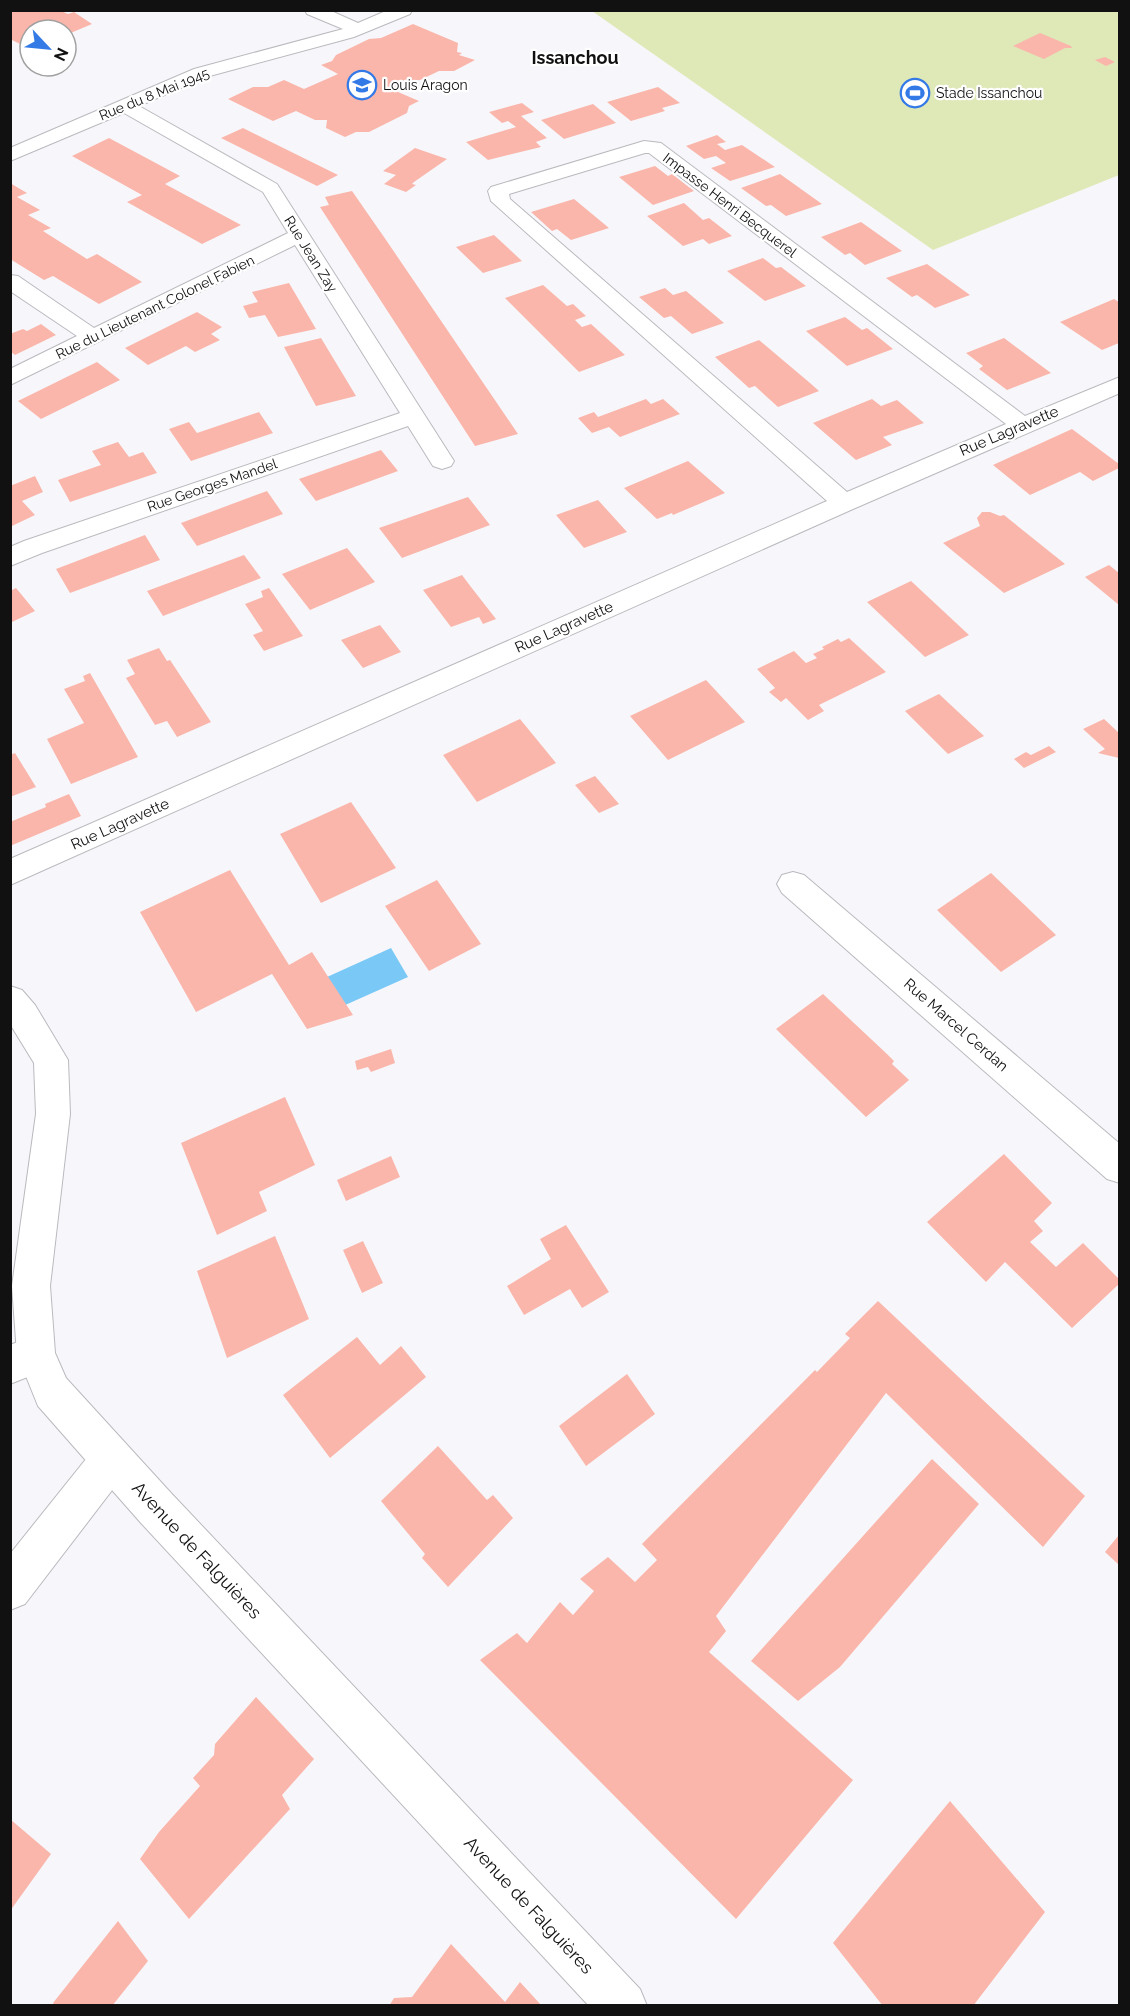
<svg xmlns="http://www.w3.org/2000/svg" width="1130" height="2016" font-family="Raleway,sans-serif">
<rect width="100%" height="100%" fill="#f7f7fb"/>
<path fill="#dfe8b7" d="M592,11h527v164l-186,75z"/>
<path fill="#7ac8f6" d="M391,948l17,29 -65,29 -16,-29z"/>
<g fill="#fab6ab">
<path d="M15,10h44l9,4 6,-2 18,12 -26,11v-5h-36v19l-20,-10v-27z"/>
<path d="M413,24l45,19 -1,9 5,1 -3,2 16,5 -21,11h-15l-19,9 -23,1 1,11 21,9 -10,5 -2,7 -38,19h-13l-11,5 -19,-9 1,-8h-12l-19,-9 -23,10 -45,-22 25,-12h15l16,-7 20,9 34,-15 -17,-9 11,-4 4,-6 33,-16 12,-1z"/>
<path d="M1040,33l31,13 1,2h-7l-21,11 -31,-13z"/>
<path d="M1105,57l10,5 -9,4 -11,-6z"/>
<path d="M658,87l22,16 -18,5 3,3 -34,10 -24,-19z"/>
<path d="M522,103l12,9 -13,4 26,22 -11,4 5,5 -53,13 -22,-18 50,-15 -8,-6 -6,2 -13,-11z"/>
<path d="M593,104l23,19 -52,16 -23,-19z"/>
<path d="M243,128l95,47 -21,11 -96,-48z"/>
<path d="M717,135l9,7 -9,2 8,6 17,-5 33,22 -45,14 -19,-13 15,-5 -10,-7 -12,3 -18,-13z"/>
<path d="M109,138l71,38 -15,8 76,41 -39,19 -75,-42 15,-7 -70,-39z"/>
<path d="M415,148l32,11 -33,23 -2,2 4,1 -10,7 -22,-8 12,-9 -13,-4z"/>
<path d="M655,166l13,10 4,-2 22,17 -41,14 -34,-28z"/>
<path d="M780,174l42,30 -36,12 -15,-11 -5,1 -25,-18z"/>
<path d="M10,183l17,10 -10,4 23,13 -12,5 23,13 -8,3 44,28 10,-5 45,28 -43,22 -46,-28 -9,4 -34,-21z"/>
<path d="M352,191l32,46 134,197 -43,12 -155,-239 9,-2 -4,-8z"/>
<path d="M574,199l35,29 -38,12 -14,-11 -5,2 -21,-19z"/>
<path d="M684,203l19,17 6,-2 23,18 -23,8 -6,-5 -20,7 -36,-30z"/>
<path d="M861,222l41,29 -37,14 -15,-12 -5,2 -24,-18z"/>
<path d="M494,235l28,26 -39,12 -27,-26z"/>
<path d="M763,258l13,10 5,-1 25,19 -41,15 -38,-30z"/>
<path d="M927,264l43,31 -35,13 -18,-13 -5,2 -26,-19z"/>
<path d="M289,283l27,46 -38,8 -13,-22 -16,3 -6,-12 15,-4 -6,-10z"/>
<path d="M543,285l24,21 6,-2 13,12 -11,4 7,7 9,-3 34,31 -46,17 -74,-74z"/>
<path d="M665,288l8,7 13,-4 38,32 -32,11 -21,-18 -7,2 -25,-21z"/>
<path d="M1114,299l5,3v41l-17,7 -42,-28z"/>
<path d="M197,312l25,15 -11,7 9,6 -25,12 -9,-6 -38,19 -23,-17z"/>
<path d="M845,317l17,13 5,-2 26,21 -46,17 -41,-35z"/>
<path d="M41,324l15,11 -41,20 -5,-4v-17l13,-5 4,2z"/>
<path d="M321,338l35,58 -40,10 -32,-59z"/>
<path d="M1004,338l47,35 -44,17 -28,-21 4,-3 -17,-13z"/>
<path d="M759,340l51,43 9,8 -41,16 -23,-21 -6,2 -34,-31z"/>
<path d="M97,362l23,18 -79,39 -23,-18z"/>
<path d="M646,399l5,5 12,-5 17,15 -60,23 -11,-10 -17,6 -14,-15 16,-6 4,5z"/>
<path d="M872,399l9,7 16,-6 27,23 -41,14 9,8 -36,15 -43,-37z"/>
<path d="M259,412l14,21 -82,28 -22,-32 20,-7 8,11z"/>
<path d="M1072,429l47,35v4l-26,13 -13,-9 -50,23 -37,-30z"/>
<path d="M118,442l11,15 14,-5 14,21 -87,29 -12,-22 43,-15 -9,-14z"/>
<path d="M381,450l17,21 -82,30 -17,-22z"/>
<path d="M688,461l37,32 -52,22 -1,-2 -15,6 -33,-31z"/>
<path d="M35,476l8,16 -21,9 13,14 -25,12v-41z"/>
<path d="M267,491l16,23 -86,32 -16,-23z"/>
<path d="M468,497l22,28 -88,33 -23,-30z"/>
<path d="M598,500l29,32 -43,16 -28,-33z"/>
<path d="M982,512h8l10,4 4,-1 61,49 -61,29 -61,-50 37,-17 -3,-8z"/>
<path d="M145,535l15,25 -90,33 -14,-24z"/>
<path d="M347,548l28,34 -65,28 -28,-36z"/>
<path d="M244,555l17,23 -98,38 -16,-25z"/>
<path d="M1109,565l10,8v32l-34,-28z"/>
<path d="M462,575l9,12 25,32 -13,5 -4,-7 -28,10 -28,-37z"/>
<path d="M911,581l58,54 -44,22 -58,-55z"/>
<path d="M16,588l19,23 -25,12v-32z"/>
<path d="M269,588l34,48 -39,15 -11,-16 10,-4 -18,-27 18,-7 -2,-6z"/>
<path d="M380,625l21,27 -38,16 -22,-28z"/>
<path d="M849,638l37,34 -67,33 5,6 -16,9 -22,-22 -5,4 -12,-10 6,-4 -18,-19 37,-18 12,12 11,-5 -4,-4 11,-5 -2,-2 16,-8 3,3z"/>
<path d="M159,648l8,13 3,-1 41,62 -34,15 -10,-16 -12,4 -29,-47 9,-4 -8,-14z"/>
<path d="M90,673l48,84 -67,27 -24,-45 37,-16 -20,-34 21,-8 -2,-5z"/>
<path d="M706,680l39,42 -77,38 -38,-44z"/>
<path d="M939,694l45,42 -36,18 -43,-43z"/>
<path d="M520,719l36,44 -79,39 -34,-47z"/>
<path d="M1104,719l15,14v25l-21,-5 7,-4 -22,-20z"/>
<path d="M1049,746l7,6 -32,16 -10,-9 12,-7 5,3z"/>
<path d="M15,753l21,34 -26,10v-42z"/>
<path d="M595,776l24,28 -20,9 -24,-28z"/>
<path d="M69,794l12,22 -71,30v-24l36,-15 -1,-3z"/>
<path d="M351,802l45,66 -75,35 -41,-69z"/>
<path d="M230,870l59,95 23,-13 41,63 -46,14 -35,-55 -76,38 -56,-100z"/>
<path d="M991,873l65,62 -55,37 -64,-62z"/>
<path d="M437,880l44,64 -52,27 -44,-65z"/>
<path d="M823,994l64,60 7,7 -2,3 17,16 -43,37 -90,-88z"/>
<path d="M391,1049l4,14 -24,9 -3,-5 -11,3 -2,-9z"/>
<path d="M285,1097l30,68 -56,27 8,19 -50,24 -36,-92z"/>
<path d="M1004,1154l48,49 -18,18 9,10 -13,11 26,25 27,-24 36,36v5l-47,44 -67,-66 -19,20 -59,-60z"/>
<path d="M391,1156l9,21 -54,24 -9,-21z"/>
<path d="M566,1225l43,67 -27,16 -12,-19 -46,26 -17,-29 44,-27 -11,-20z"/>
<path d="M275,1236l34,83 -82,39 -30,-87z"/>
<path d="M363,1241l20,42 -21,10 -19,-43z"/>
<path d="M878,1301l207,195 -42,51 -157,-154 -170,223 10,15 -17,21 144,128 -117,139 -256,-259 37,-27 10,10 33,-41 13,13 21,-24 -14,-12 28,-22 27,25 22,-22 -15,-16 173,-174 2,2 33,-34 -5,-4z"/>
<path d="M357,1337l23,28 21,-19 25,31 -96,81 -47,-63z"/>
<path d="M627,1374l28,40 -69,52 -27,-40z"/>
<path d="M438,1446l49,54 6,-5 20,23 -65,69 -26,-29 3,-4 -44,-53z"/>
<path d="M932,1459l47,45 -139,163 -42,34 -47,-40z"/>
<path d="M1119,1535v30l-14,-13z"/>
<path d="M256,1697l58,62 -32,36 8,14 -101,110 -49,-60 19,-27 41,-46 -7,-8 21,-23 1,-11z"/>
<path d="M950,1801l95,111 -72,94h-90l-50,-63z"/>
<path d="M10,1819l41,35 -41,57z"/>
<path d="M118,1921l30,40 -36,45h-57l-2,-3z"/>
<path d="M451,1944l54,58 15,-20 22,24h-153l5,-8 18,-1z"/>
</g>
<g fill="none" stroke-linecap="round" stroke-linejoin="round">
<g stroke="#b9babe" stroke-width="2">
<g id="street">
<path d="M305,10h24l29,13 30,-13h24l-2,4 -56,23 -148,40 -67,29 138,78 177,277 -3,5 -9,3 -9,-3 -25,-40 -366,127 -32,13v-19l14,-6 376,-128 -105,-168 -285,140v-16l67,-33 -67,-45v-16l8,1 76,52 194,-95 -25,-41 -139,-79 -114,48v-13l184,-79 149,-40 -36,-15z"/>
<path d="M644,141l17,2 364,273 95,-39v16l-267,116 -843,376v-26l817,-358 -336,-300 -3,-10 3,-4zM645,153h4l357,271 -159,68 -337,-293 -1,-5z"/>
<path d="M793,872l11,3 316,269v39l-13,-4 -325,-286 -5,-9 5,-9z"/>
<path d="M36,1335l14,5 5,14 -5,14 -40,16v-39z"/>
<path d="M112,1438l14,6 6,14 -6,14 -101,132 -15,6v-56l88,-110z"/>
</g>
</g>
<g stroke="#b9babe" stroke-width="2">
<path id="secondary" d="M10,986l12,4 13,15 33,55 2,54 -20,172 5,67 11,25 105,115 469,496 7,17h-58l-448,-483 -103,-117 -21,-52 -5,-68 24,-172 -2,-51 -24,-39z"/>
</g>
<use href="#street" fill="#fff" fill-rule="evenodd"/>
<use href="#secondary" fill="#fff" fill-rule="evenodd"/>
</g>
<defs>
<g id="school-ring" transform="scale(1.5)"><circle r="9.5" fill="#fff" stroke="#347ae7" stroke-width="1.5"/><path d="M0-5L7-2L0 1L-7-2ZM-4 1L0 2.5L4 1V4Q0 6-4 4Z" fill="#347ae7"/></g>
<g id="stadium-ring" transform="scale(1.5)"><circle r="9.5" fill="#fff" stroke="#347ae7" stroke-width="1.5"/><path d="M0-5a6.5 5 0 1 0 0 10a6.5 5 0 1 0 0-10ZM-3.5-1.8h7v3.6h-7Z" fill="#347ae7"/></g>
</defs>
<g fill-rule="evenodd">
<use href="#school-ring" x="362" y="85"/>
<use href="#stadium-ring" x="915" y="93"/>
</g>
<g text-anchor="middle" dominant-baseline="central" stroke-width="4.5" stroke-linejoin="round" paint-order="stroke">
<g font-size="14" fill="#111112" stroke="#fff" text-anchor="start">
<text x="383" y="85">Louis Aragon</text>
<text x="936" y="93">Stade Issanchou</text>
</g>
<g font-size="14" fill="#111112" stroke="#fff">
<text transform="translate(154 94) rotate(-22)">Rue du 8 Mai 1945</text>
<text transform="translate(730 205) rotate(37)">Impasse Henri Becquerel</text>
<text transform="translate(311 254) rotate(58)">Rue Jean Zay</text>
<text transform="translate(155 307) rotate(-26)">Rue du Lieutenant Colonel Fabien</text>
<text transform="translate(212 485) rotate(-19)">Rue Georges Mandel</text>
</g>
<g font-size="15" fill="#111112" stroke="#fff">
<text transform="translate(1009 431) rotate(-23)">Rue Lagravette</text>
<text transform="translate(564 627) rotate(-24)">Rue Lagravette</text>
<text transform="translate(120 824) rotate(-24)">Rue Lagravette</text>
<text transform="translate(956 1025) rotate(41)">Rue Marcel Cerdan</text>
</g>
<g font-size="18" font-weight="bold" fill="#111112" stroke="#fff">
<text x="575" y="57">Issanchou</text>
</g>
<g font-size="18" fill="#111112" stroke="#fff">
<text transform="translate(197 1550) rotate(47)">Avenue de Falguières</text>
<text transform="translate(529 1905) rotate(47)">Avenue de Falguières</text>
</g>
</g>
<rect width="1130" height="2016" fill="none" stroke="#111112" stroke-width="24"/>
<g transform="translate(48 48) rotate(116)"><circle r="28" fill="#ffffff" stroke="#a0a0a0" stroke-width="1.5"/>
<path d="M0-4.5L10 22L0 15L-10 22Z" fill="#347ae7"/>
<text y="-9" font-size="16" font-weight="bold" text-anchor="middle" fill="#111112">N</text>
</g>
</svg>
